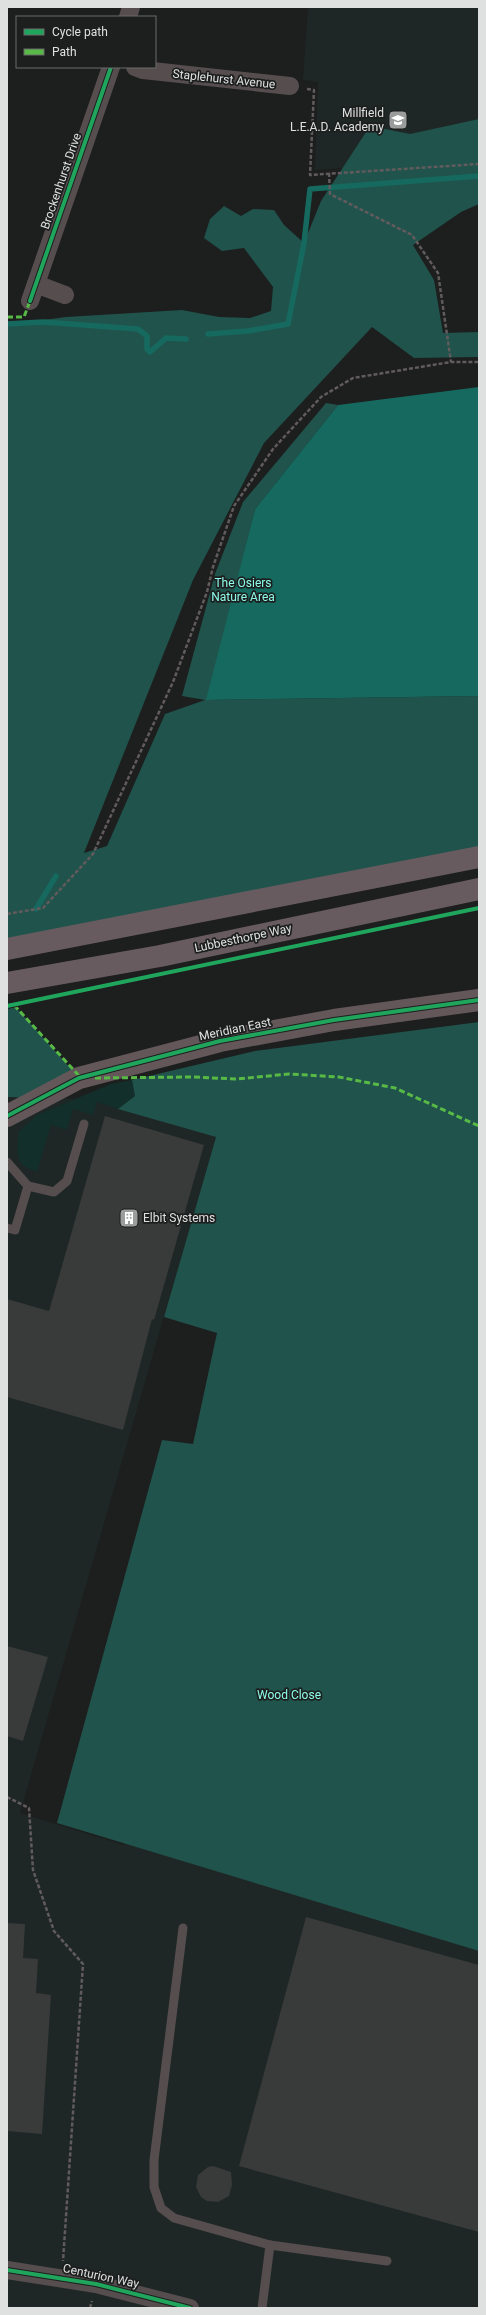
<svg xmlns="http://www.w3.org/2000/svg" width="486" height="2315" font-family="Roboto,sans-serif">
<rect width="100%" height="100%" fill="#1d1e1e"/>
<g fill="#1e2725">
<path d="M308,7h171v152l-164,11 3,-88 -15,-2z"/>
<path d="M7,1097l80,2 129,38 -196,676 104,32 1,-14 354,115v362h-472z"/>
</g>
<path fill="#132f2b" d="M132,1080l3,16 -17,13 -21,-7 -4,13 -20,-6 -6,21 -16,-5 -14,47c-24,-8 -19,-17 -19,-40l19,-17 74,-31z"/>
<g fill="#20534c">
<path d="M479,119v85l-18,8 -48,33 21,35 9,53 36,-1v25l-65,1 -42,-31 -108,116 -71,137 -109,273 23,-7 58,-132 40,-14 -23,-4 33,-122 28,-72 83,-99 12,2 -83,104 -48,191 272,-4v161l-472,92v-624l59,-8 116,-7 37,7 31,1 21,-7 2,-24 -29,-39 -22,3 -18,-13 6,-19 14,-13 17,10 12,-7 21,1 10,15 20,18 17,-42 49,-75 40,8z"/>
<path d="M14,1005l65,73 -38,20 -34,-1v-91z"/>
<path d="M479,1022v929l-422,-128 105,-383 31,4 24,-111 -53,-16 52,-180 -98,-28 17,-13 -3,-16 123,-29z"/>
</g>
<path fill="#16695f" d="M479,387v309l-273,4 49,-191 83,-104z"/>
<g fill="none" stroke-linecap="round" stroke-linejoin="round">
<g stroke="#16695f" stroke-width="5.5">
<path d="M7,324l36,-2 95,7 9,7v13l3,3 16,-14 20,1"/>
<path d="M208,334l40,-3 40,-7 16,-81 6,-54 169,-13"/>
<path d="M36,909l20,-33"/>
</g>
</g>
<g fill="#393a3a">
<path d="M105,1116l99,29 -50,175 -2,-1 -29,111 -116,-33v-98l42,12z"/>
<path d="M7,1646l41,11 -25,84 -16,-5z"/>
<path d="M306,1917l173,48v267l-240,-66z"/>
<path d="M7,1923l18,1 -2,34 15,1 -2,34 15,2 -9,139 -35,-3z"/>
<path d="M213,2166l18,6 1,13 -3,11 -11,6 -11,-1 -6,-4 -5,-10 2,-12 10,-8z"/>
</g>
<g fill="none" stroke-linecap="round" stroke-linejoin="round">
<g stroke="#615b5d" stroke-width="2.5" stroke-dasharray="4 2" stroke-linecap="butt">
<path d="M307,89l7,1 -4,85 169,-11"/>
<path d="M329,173l1,21 82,41 26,38 13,89"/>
<path d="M7,914l36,-6 50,-54 80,-172 34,-90 6,-25 21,-61 39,-57 48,-52 32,-19 98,-16h28"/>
<path d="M7,1797l22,11 4,62 21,61 29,33 -20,297"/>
<path d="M90,2308l2,-7"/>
</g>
<g stroke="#564d4f" stroke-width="9">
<path d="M7,1162l21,24 -13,44 -8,-2"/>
<path d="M28,1186l26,6 13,-11 17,-57"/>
<path d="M183,1928l-29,232v27l7,21 13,10 96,27 117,16"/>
<path d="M262,2308l8,-63"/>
</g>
<g stroke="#564d4f" stroke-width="18">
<path d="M128,17l3,-10"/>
<path d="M135,67l8,3 147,16"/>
<path d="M36,284l29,11"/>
<path d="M30,301l81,-234"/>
<path d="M7,2270l89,14 94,24"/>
</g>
<path stroke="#63575a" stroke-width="22" d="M7,1116l72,-38 141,-37 114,-21 145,-20"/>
<g stroke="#685b5f" stroke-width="22">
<path d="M7,949l472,-92"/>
<path d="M7,983l153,-27 319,-67"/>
</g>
<g stroke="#58b947" stroke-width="3" stroke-dasharray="6 3" stroke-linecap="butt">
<path d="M7,317h17l6,-16"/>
<path d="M14,1005l67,73"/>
<path d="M95,1078l97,-1 45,2 52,-5 50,3 56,11 84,38"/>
</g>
<g stroke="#1c1f1e" stroke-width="6">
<g id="cycleway">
<path d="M30,301l81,-234"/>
<path d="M7,1006l472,-98"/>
<path d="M7,1116l72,-38 141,-37 114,-21 145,-20"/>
<path d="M7,2270l89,14 94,24"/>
</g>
</g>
<use href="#cycleway" stroke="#20a55d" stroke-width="4"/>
</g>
<defs>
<g id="school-square" transform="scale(1)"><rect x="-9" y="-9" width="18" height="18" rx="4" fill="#9b9d9d" stroke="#1c1f1e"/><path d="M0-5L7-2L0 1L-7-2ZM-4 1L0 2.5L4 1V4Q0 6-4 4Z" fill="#fff"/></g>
<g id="building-square" transform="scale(1)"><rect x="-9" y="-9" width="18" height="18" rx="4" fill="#9b9d9d" stroke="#1c1f1e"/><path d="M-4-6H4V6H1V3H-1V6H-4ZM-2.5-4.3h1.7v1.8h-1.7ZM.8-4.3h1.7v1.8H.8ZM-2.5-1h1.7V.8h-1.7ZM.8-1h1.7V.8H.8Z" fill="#fff"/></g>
</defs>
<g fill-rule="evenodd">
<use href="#school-square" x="398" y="120"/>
<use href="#building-square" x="129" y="1218"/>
</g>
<g text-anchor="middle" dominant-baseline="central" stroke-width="3.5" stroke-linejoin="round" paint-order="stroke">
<g font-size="12" fill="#dfe1e1" stroke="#1c1f1e">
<text transform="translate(224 79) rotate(6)">Staplehurst Avenue</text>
<text transform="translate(61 181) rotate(-71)">Brockenhurst Drive</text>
<text transform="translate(243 938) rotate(-12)">Lubbesthorpe Way</text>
<text transform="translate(235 1029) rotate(-12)">Meridian East</text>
<text transform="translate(101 2276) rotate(12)">Centurion Way</text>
</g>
<g font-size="12" fill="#dfe1e1" stroke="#1c1f1e" text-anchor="end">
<text x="384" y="113">Millfield<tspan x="384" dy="14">L.E.A.D. Academy</tspan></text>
<text x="143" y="1218" text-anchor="start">Elbit Systems</text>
</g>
<g font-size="12" fill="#8dfceb" stroke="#1c1f1e">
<text x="243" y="583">The Osiers<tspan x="243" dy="14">Nature Area</tspan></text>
<text x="289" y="1695">Wood Close</text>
</g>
</g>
<rect width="486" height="2315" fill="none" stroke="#dfe1e1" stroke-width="16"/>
<rect x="16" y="16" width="140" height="52" fill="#1c1f1e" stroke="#6a6d6c"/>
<rect x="24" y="29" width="20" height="6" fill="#20a55d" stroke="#6a6d6c"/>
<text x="52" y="36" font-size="12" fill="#dfe1e1">Cycle path</text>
<rect x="24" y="49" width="20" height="6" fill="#58b947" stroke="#6a6d6c"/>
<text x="52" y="56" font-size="12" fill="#dfe1e1">Path</text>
</svg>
